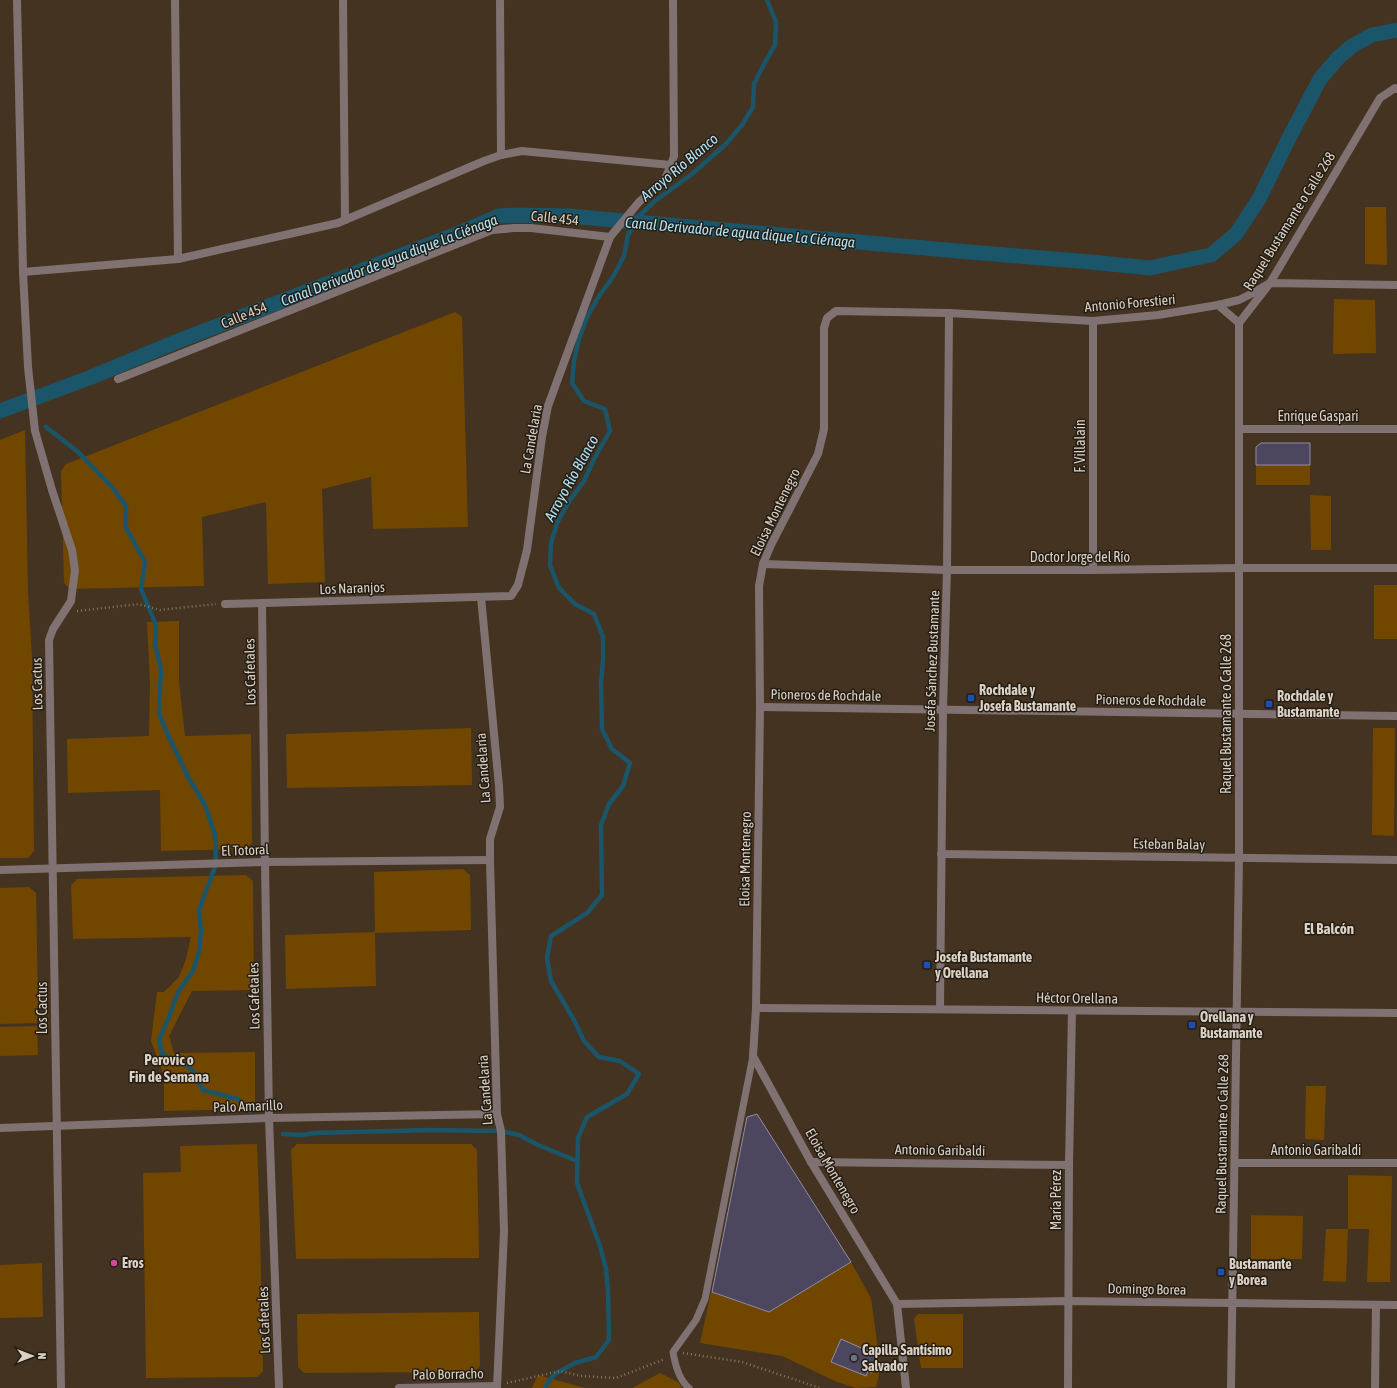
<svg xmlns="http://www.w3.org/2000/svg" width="1397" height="1388" font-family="'Asap Condensed',sans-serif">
<rect width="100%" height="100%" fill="#443320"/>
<g fill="#714700">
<path d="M1365,207h21l1,58 -22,-1z"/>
<path d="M1334,299l41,1 1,53 -43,1z"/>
<path d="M455,312l7,5 6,210 -95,2 -2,-52 -49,12 3,93 -57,2 -2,-82 -64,15 2,69 -134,3 -6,-6 -3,-112 5,-7z"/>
<path d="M25,430l3,161 4,66 2,194 -6,7h-28v-418z"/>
<rect x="1256" y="465" width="54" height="20"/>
<path d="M1310,495l21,1v54h-20z"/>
<rect x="1374" y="585" width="23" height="54"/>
<path d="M179,621v61l6,54 66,-2 1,109 -6,6 -85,2 -1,-61 -92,3 -1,-54 82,-3 1,-54 -3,-60z"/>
<path d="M471,728l1,57 -185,3 -1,-54z"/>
<path d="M1373,728h22l-1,108 -22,-1z"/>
<path d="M463,869l7,6 1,55 -96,3 1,53 -90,3 -1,-54 90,-3 -1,-60z"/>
<path d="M246,875l7,6 1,109 -62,1 -23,45 5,17 81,-1v50l-6,7 -85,2v-35l-13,-35 6,-49h7l15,-15 7,-18 5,-22 -118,2 -2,-54 6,-6z"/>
<path d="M29,887l7,6 2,108 -1,22 -37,1v-136z"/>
<path d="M37,1026l1,29 -38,1v-29z"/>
<path d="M1306,1086h20l-2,54 -19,-1z"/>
<path d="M257,1144l3,82 3,145 -6,6 -111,1 -3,-205 38,-1 -1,-26z"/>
<path d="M297,1144h174l6,6 2,108 -183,1 -5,-109z"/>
<path d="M1348,1175l44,1 -2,106h-23l2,-53h-21l-2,53 -23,-1 3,-52h22z"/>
<path d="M1251,1215l52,1 -1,43h-51z"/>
<path d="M851,1262l20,36 8,58 1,15 -4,16 -20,1 -19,-6 -55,-26 -82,-13 11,-51 58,20z"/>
<path d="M42,1263l1,54 -43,1v-53z"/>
<path d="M479,1312l1,54 -6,6 -170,1 -6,-6 -1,-53z"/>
<path d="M918,1314h45v54h-42l-7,-49z"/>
<path d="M660,1373l18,9 4,6h-50z"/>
<path d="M538,1375l47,13h-53z"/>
</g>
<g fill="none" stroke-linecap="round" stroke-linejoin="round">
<g stroke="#1b5569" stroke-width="4.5">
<path d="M46,427l32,25 34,35 14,19v22l19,34 -4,27 15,36 -1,20 6,24 -2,44 9,22 20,42 17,28 10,30 1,29 -17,46 2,21 -2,21 -6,19 -15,21 -9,25 -10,23 3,13 7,5 21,9 13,23 35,9 12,12"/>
<path d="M283,1134l19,1 12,-2 116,-3 71,1 18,4 19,10 39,16"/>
<path d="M546,1388v-3l8,-10 6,-4 15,-8 21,-6 13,-17 -1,-49 -2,-22 -6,-23 -23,-63 1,-45 9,-21 40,-23 12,-20 -19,-13 -21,-4 -15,-16 -10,-21 -23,-39 -4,-23 4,-22 36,-23 15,-18 -1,-70 8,-21 14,-18 7,-23 -18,-14 -10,-20 -1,-46 2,-23v-23l-9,-23 -19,-10 -16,-16 -9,-23 1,-22 7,-22 12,-21 14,-19 10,-22 16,-28 -5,-22 -21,-8 -12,-18 2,-22 5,-22 8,-22 12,-21 14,-19 11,-21 4,-21 11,-19 16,-15 37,-27 34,-30 16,-19 11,-18 1,-23 10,-20 11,-19 1,-23 -9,-22"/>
</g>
<path stroke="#1b5569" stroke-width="15" d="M0,411l89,-33 89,-37 284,-109 37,-16 15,-1 55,1 400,36 122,10 59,6 32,-7 29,-6 25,-21 23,-35 30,-61 31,-59 18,-21 14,-12 20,-11 25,-5"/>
</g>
<g fill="#4c465e" stroke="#938ca7">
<path d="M1261,443h49v22h-54v-18z"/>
<path d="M757,1114l94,148 -82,50 -57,-20 35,-175z"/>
<path d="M841,1339l34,15 -1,3 4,2 -6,14 -4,-2 -2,5 -35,-14z"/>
</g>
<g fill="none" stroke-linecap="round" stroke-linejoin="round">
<g stroke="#847666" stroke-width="2.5" stroke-dasharray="1 3" stroke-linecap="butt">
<path d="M77,611l62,-7 21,6 56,-6"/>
<path d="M683,1353l59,9 78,26"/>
<path d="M507,1383l53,-12 21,5 35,2 49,-19"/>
</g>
<path stroke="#807272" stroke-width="7" d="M689,1388c-10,-8 -14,-24 -16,-36l23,-32 9,-21 48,-243"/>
<g stroke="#807272" stroke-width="8">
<path d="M17,0l6,272 5,95 7,64 17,59 20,60 3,20 -4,31 -18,28 -4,11c5,249 7,499 12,748"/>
<path d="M175,0l3,259"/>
<path d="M343,0l2,220"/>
<path d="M500,0l1,155"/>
<path d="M23,272l155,-13 160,-36 146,-62 17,-6 21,-4 149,14"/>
<path d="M1218,305l21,18"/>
<path d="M1093,321v249"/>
<path d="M118,379l374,-149 22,-2h17l79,9"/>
<path d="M1239,429h158"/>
<path d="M763,564l184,6h146l146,-2h158"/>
<path d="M481,597l18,189 1,21 -10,32v21l7,254 4,17 3,100 -7,157"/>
<path d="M262,603l3,259 4,256 10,270"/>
<path d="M225,604l286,-8 7,-11 9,-35 15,-113 6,-31 62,-169 29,-35 26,-23 6,-14 3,-9 -1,-156"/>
<path d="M760,707c212,2 424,8 637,9"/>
<path d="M941,854l456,6"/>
<path d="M0,870l265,-8 225,-2"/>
<path d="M756,1008l641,5"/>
<path d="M940,1009l3,-300 4,-139 2,-257"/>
<path d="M0,1128l269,-10 228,-4"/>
<path d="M811,1162l258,3"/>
<path d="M1235,1163h162"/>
<path d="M897,1304l171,-3 329,4"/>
<path d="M399,1388l98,-2"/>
<path d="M906,1388l-9,-84 -86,-142 -58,-106 3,-48 4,-301 -1,-121 4,-22 8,-19 47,-91 6,-25v-101l3,-10 9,-7 113,2 144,8 65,-6 60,-10 21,-5 14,-7 17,-10 127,2"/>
<path d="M1068,1388l1,-223 3,-154"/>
<path d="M1231,1388l8,-530v-535l31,-40 110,-185 15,-10 2,1"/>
<path d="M1375,1388l1,-83"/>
</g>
</g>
<g fill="#1a4fb4" stroke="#241d14" stroke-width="1.5">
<rect x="967" y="694" width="8" height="8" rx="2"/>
<rect x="1265" y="700" width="8" height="8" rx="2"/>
<rect x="923" y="961" width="8" height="8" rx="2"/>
<rect x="1188" y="1021" width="8" height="8" rx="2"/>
<rect x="1217" y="1268" width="8" height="8" rx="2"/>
</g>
<circle fill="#d1479c" stroke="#241d14" stroke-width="1.5" cx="114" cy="1263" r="4"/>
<circle fill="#6b7280" stroke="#241d14" stroke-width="1.5" cx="854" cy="1358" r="4"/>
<g text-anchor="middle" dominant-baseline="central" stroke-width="3" stroke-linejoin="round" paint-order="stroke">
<g font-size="14" fill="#dcd1c5" stroke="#241d14">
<text transform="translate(555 218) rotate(6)">Calle 454</text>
<text transform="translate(1289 221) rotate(-58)">Raquel Bustamante o Calle 268</text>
<text transform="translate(1130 303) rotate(-5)">Antonio Forestieri</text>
<text transform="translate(244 315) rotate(-22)">Calle 454</text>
<text x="1318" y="416">Enrique Gaspari</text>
<text transform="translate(531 439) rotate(-80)">La Candelaria</text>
<text transform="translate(1080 446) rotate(-90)">F. Villalaín</text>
<text transform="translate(775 512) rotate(-64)">Eloisa Montenegro</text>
<text x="1080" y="557">Doctor Jorge del Río</text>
<text transform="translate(352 588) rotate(-2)">Los Naranjos</text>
<text transform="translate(932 661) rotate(-88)">Josefa Sánchez Bustamante</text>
<text transform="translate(250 672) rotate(-91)">Los Cafetales</text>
<text transform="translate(37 684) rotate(-91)">Los Cactus</text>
<text transform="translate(826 695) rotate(1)">Pioneros de Rochdale</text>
<text transform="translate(1151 700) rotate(1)">Pioneros de Rochdale</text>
<text transform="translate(1226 714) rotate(-90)">Raquel Bustamante o Calle 268</text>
<text transform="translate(483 768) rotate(-94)">La Candelaria</text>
<text transform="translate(1169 844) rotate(1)">Esteban Balay</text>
<text transform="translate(245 850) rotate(-2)">El Totoral</text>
<text transform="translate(745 859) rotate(-89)">Eloisa Montenegro</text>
<text transform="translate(254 996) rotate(-91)">Los Cafetales</text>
<text transform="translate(1077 998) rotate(1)">Héctor Orellana</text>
<text transform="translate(42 1008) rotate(-90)">Los Cactus</text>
<text transform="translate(485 1090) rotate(-94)">La Candelaria</text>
<text transform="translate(248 1106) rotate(-2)">Palo Amarillo</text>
<text transform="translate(1222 1134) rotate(-89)">Raquel Bustamante o Calle 268</text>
<text transform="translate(940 1150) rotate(1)">Antonio Garibaldi</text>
<text x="1316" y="1150">Antonio Garibaldi</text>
<text transform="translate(833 1171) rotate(60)">Eloisa Montenegro</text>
<text transform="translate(1056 1200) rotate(-90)">María Pérez</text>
<text transform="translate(1147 1289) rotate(1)">Domingo Borea</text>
<text transform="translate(264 1320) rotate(-92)">Los Cafetales</text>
<text transform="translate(448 1374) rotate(-1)">Palo Borracho</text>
</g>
<g font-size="14" font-weight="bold" fill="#dcd1c5" stroke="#241d14" text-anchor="start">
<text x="979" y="690">Rochdale y<tspan x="979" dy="16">Josefa Bustamante</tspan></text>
<text x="1277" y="696">Rochdale y<tspan x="1277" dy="16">Bustamante</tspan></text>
<text x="935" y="957">Josefa Bustamante<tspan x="935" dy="16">y Orellana</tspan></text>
<text x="1200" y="1017">Orellana y<tspan x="1200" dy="16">Bustamante</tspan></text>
<text x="122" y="1263">Eros</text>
<text x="1229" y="1264">Bustamante<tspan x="1229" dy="16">y Borea</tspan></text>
<text x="862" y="1350">Capilla Santísimo<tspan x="862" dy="16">Salvador</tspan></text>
</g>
<g font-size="15" font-style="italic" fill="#b2e3f7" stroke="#241d14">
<text transform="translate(679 167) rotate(-40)">Arroyo Río Blanco</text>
<text transform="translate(740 232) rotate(5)">Canal Derivador de agua dique La Ciénaga</text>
<text transform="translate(389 260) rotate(-21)">Canal Derivador de agua dique La Ciénaga</text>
<text transform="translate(571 478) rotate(-61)">Arroyo Río Blanco</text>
</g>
<g font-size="15" font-weight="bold" fill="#dcd1c5" stroke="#241d14">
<text x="1329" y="928">El Balcón</text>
<text x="169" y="1059">Perovic o<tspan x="169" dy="17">Fin de Semana</tspan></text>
</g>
</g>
<g transform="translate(32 1356) rotate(90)" stroke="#241d14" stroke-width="3" paint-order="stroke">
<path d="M0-3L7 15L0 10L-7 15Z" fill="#dcd1c5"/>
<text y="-6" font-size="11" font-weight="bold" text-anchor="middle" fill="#dcd1c5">N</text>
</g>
</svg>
